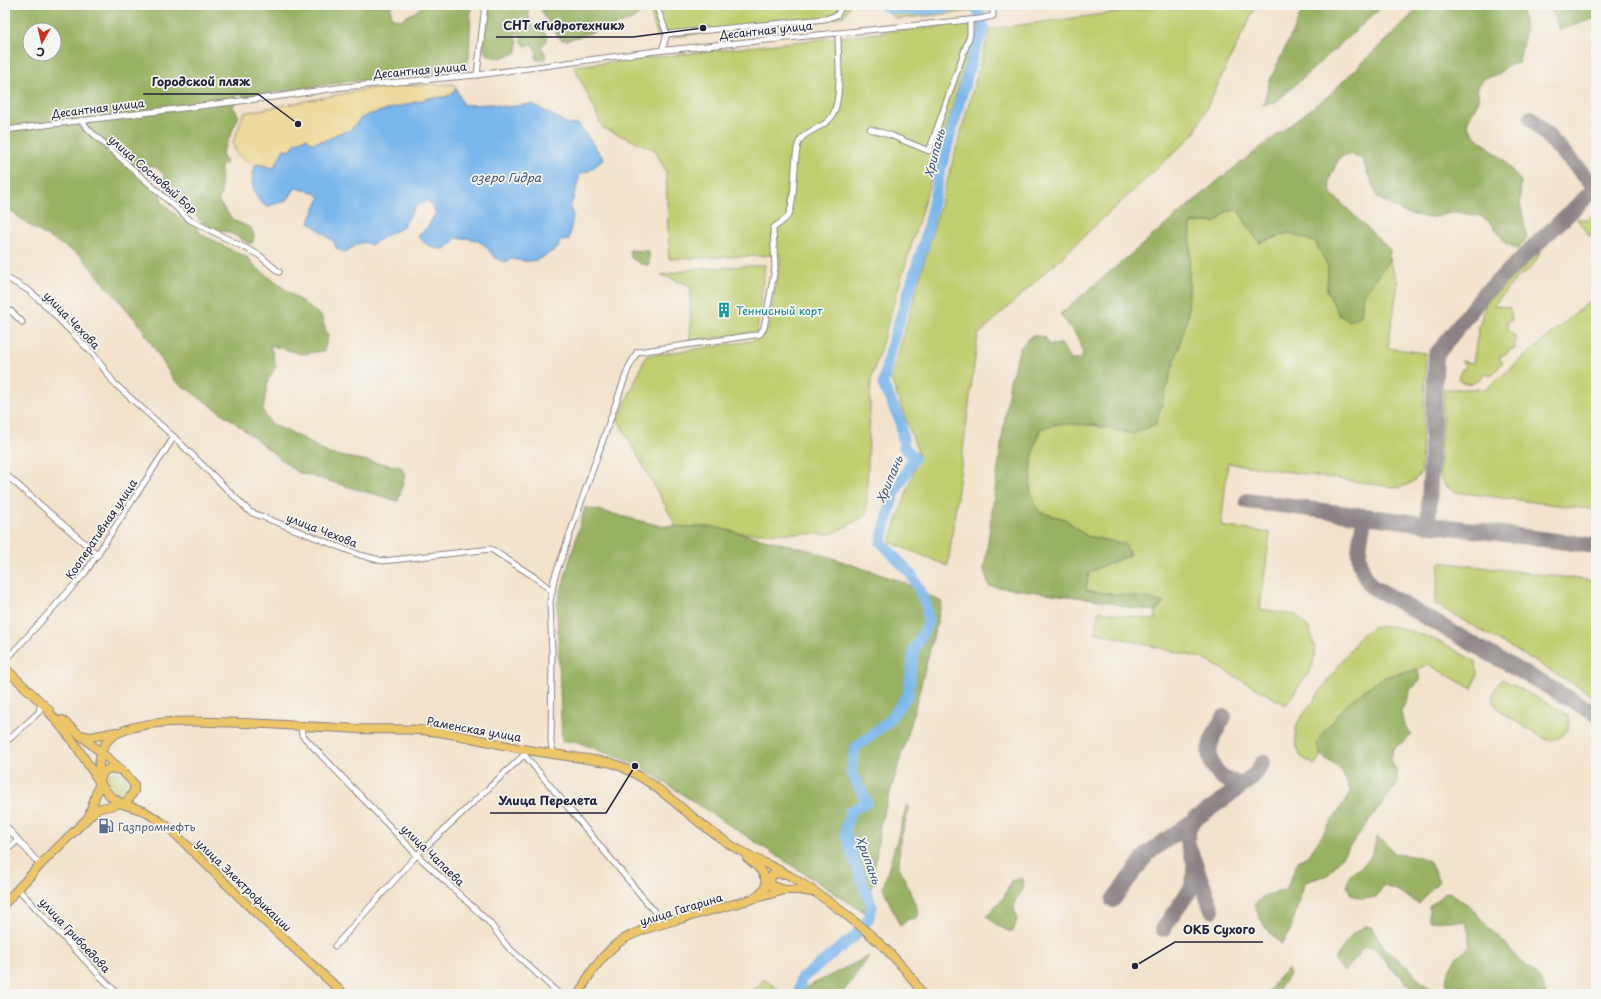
<svg xmlns="http://www.w3.org/2000/svg" width="1601" height="999" font-family="'Playpen Sans',sans-serif">
<rect width="100%" height="100%" fill="#f6f6f2"/>
<filter id="ink" filterUnits="userSpaceOnUse"><feTurbulence type="fractalNoise" baseFrequency=".025" numOctaves="2"/><feDisplacementMap in="SourceGraphic" scale="8" xChannelSelector="R" yChannelSelector="G"/><feConvolveMatrix kernelMatrix="1 2 1 2 8 2 1 2 1" color-interpolation-filters="sRGB"/></filter>
<filter id="wash" filterUnits="userSpaceOnUse"><feTurbulence type="fractalNoise" baseFrequency=".012" numOctaves="4" result="noise"/><feDisplacementMap in="SourceGraphic" scale="16" xChannelSelector="R" yChannelSelector="G"/><feGaussianBlur stdDeviation="0.9" result="paint"/><feColorMatrix in="noise" values="0 0 0 0 0 0 0 0 0 0 0 0 0 0 0 0 0 1.4 0 .05"/><feComposite in="paint" operator="in"/></filter>
<g filter="url(#wash)">
<rect width="100%" height="100%" fill="#f3e3cc"/>
<g fill="#c0ce70" stroke="#717856">
<path d="M648,5h202l-6,11 -11,3 -172,19 -3,-1z"/>
<path d="M878,5h145l-30,4 -96,10z"/>
<path d="M1171,5h85l-62,129 -216,201 -30,231 -58,-24 29,-87 -28,-76 99,-350z"/>
<path d="M978,22l-107,358 -5,136 -35,18 -154,-2 -4,-12 -55,-100 28,-64 106,-15 16,-12 13,-74 -112,4 -3,-87 -11,-22 -52,-22 -29,-62z"/>
<path d="M1238,210l21,33 30,-10 26,9 13,24 -1,25 12,23 22,2 2,-20 26,-36 9,23 -10,65 38,5 -5,120 -8,9 -14,6 -171,-25 -7,63 49,7 -10,76 36,6 13,13 6,20 -2,18 -27,39 -82,-46 -109,-27 4,-21 56,9 1,-8 8,-9 -79,-13 4,-18 41,-17 -5,-11 -39,-8 -21,-17 -26,-7 -9,-22 3,-37 7,-24c29,-11 63,-2 93,5l55,-118 3,-93 26,-1 8,-10z"/>
<path d="M1596,213v7h-2l-4,17 -13,-18h12z"/>
<path d="M1545,245l-13,22 -16,12 -22,26 16,3 2,12 -5,2 2,10 6,4v13l-7,1v3l-8,3v4l3,2 -12,14 -5,-2c-10,7 -14,14 -27,6l2,-10 5,-3 -5,-6 12,2 6,-37 6,-19 -1,-6 14,-13 16,-12z"/>
<path d="M765,265l-8,67 -67,9 1,-55 -30,-11 32,-6z"/>
<path d="M1596,296v214l-141,-18 -10,-6 -6,-11 5,-86h42z"/>
<path d="M1440,562l156,19v116l-161,-93z"/>
<path d="M1393,626l24,7 24,9 35,20 1,13 -5,14 -44,-25 -10,5 -37,9 -64,66 4,11 -6,10 -14,-8c-6,-14 -8,-20 -3,-35l63,-87 12,-8z"/>
<path d="M1502,679l65,35c3,7 3,12 -1,18 -4,6 -13,9 -20,7 -6,-2 -39,-23 -45,-28 -4,-3 -8,-8 -8,-13 -1,-7 5,-13 9,-19z"/>
<path d="M111,772h8l13,12v4l-5,8c-8,1 -19,-10 -20,-18z"/>
<path d="M764,979l21,15h-35z"/>
</g>
<g fill="#98b162" stroke="#5d6a4e" fill-rule="evenodd">
<path d="M5,5h386v12l9,3 15,-8 8,-7h48l-2,53 -3,9 -20,7 -101,8 -101,15 -3,-3 -4,2 -4,11 6,9 -17,38 4,9 -5,3v29l-3,6 15,19 18,8 3,7 -1,7c-5,3 -6,0 -10,-2 -12,-9 -28,-10 -40,-17 -6,-4 -9,-12 -15,-16 -10,-7 -21,-12 -26,-25l2,-3v-4l-8,-8 -12,-1 -2,6 -3,-1 5,9 16,12 2,10 20,18 13,6 6,8 36,19 9,3 12,13 63,47 7,21 -4,14 -23,3 -31,-9 6,22 -8,13 -5,31 7,12 34,16 25,15 72,13 4,8 -7,26 -101,-29 -64,-51 -59,-41 -34,-55 -59,-69 -48,-28 -28,-22zM30,30h24v24h-24z"/>
<path d="M487,5h40l4,21 8,-1 8,12v4l-5,4v4l4,5v4l-7,2 -3,-1v-4l2,-3 -3,-2 -3,-6 -7,2 -4,-6 2,-4 -6,-3 -3,3 4,6 -1,10c-4,3 -9,4 -15,5 -5,1 -13,1 -17,-5 -4,-8 0,-38 2,-47z"/>
<path d="M539,5h104l2,4 -13,11 -64,20h-7l-15,-21z"/>
<path d="M1305,5h79l-109,98 -12,2 7,-25z"/>
<path d="M1422,5h98l2,3 3,24 -6,31 -12,3 -9,9 -13,3 -8,9 2,13 -12,23 6,11 31,26 17,22 -1,20 7,36 -9,10 -12,-4 -15,-21 -11,-7 -25,-4 -26,6 -24,-5 -27,-15 -16,-39 -12,-6 -11,5 -10,22 2,13 59,57 -1,10 -26,36 -2,20 -12,5 -10,-6 -12,-24 1,-25 -13,-24 -26,-9 -30,10 -21,-33 -13,2 -8,10 -26,1 -3,93 -32,108 -23,10 -37,-9 -44,-1 -12,5 -7,24 -3,37 9,22 26,7 22,17 38,8 5,11 -41,17 -3,18c25,6 54,4 78,13l-8,8 -25,-3 -31,-8 -111,-14 -5,-16 26,-189 10,-33 12,-13 13,2 4,8 12,-1 10,16h10l2,-9 -7,-16 -16,-21 166,-140 103,-79z"/>
<path d="M1549,5h47v13l-36,12z"/>
<path d="M629,250l20,1v14l-8,-1 -9,-5z"/>
<path d="M585,507l76,19 54,1 94,23 96,33 37,19 -31,122 -31,101 -7,56 -9,31 -155,-100 -71,-47 -63,-24 -13,1 -5,-137z"/>
<path d="M1418,669l2,12 -9,8 -10,23 3,13 8,10 -19,14 -3,12 7,10v13l-69,91 -23,7 -15,49 -9,13 -17,-18 -10,-21 9,-9 23,-6 12,-29 11,-6 42,-63 -10,-22 -20,-15 -4,-11 6,-12 26,-30 32,-24z"/>
<path d="M907,805l2,4 -9,32 -1,25 20,47 -3,5 -7,1 -9,7 -17,-38z"/>
<path d="M1376,837l11,7 7,10 26,3 9,4 10,20 -20,23 -4,-2 -20,-13 -12,-3 -7,11 -13,2 -12,-4 -4,-10 3,-11c17,-9 24,-18 26,-37z"/>
<path d="M1023,878l-1,13 -7,10 -1,6 3,13 -4,12c-10,-2 -20,-8 -26,-17l17,-18 7,-16z"/>
<path d="M1446,892l5,1 20,14 16,19 19,18 7,10 20,17 8,10 5,13h-89l-11,-10c1,-18 11,-27 23,-39v-12l-4,-11c-12,-2 -24,0 -36,-1v-14z"/>
<path d="M1365,926l6,1 15,23 25,20 9,11 11,8 4,5h-24l-2,-8 -8,-10 -10,-7 -15,-20 -12,-2c-7,8 -12,17 -20,25l-10,-12 19,-27z"/>
<path d="M869,956l-27,38h-49z"/>
<path d="M1288,969l1,6 -13,19h-9l11,-16z"/>
</g>
<path fill="#eeda9e" stroke="#887e6c" d="M453,84l3,4 -4,6 -7,3 -15,1 -70,21 -9,11 -14,4 -10,6 -15,3 -6,-5 -10,5 -5,7 -7,-1 -10,19 -17,-4 -2,3 -19,-14 -3,-10 11,-30 139,-27z"/>
<path fill="#79b6eb" stroke="#4e6c93" d="M456,88l7,17 29,-1 15,3 25,-3 38,21 8,-1 26,35 -15,12 -9,3 -5,19 -5,15 3,8 -4,24 -9,1 -2,7c-20,12 -23,16 -46,11l-7,3c-15,-5 -12,-9 -22,-18 -8,-6 -18,-6 -28,-6 -1,2 -3,6 -6,8 -10,8 -25,-2 -31,-10l11,-11 7,-13 -8,-12 -12,6 -14,22 -14,6 -17,11c-13,-7 -15,3 -27,7l-7,-3 -3,-7 -25,-20 11,-24 -6,-6 -19,-4c-11,20 -11,11 -28,19 -15,-8 -19,-29 -10,-43l17,4 10,-19 7,1 4,-7 11,-5 6,5 15,-3 10,-6 14,-4 9,-11 7,-4 63,-17 15,-1 7,-3z"/>
<g fill="none" stroke-linecap="round" stroke-linejoin="round">
<g stroke="#79b6eb" stroke-width="11">
<path d="M884,5c14,9 56,4 73,0"/>
<path d="M976,5l4,11"/>
<path d="M799,994l2,-15 53,-42 14,-17 4,-13 -20,-52 -7,-24 5,-20 17,-9 -16,-30 4,-24 32,-25 21,-28 6,-46 14,-25 -2,-20 -15,-30 -30,-32 13,-48 20,-36 -10,-11 -4,-27 -17,-35 7,-35 34,-107 16,-71 34,-120 10,-24 -2,-6"/>
</g>
<g stroke="#8a8284" stroke-width="16">
<path d="M1531,118l65,70"/>
<path d="M1247,501l349,45"/>
<path d="M1365,517c-6,28 -12,44 6,69l225,128"/>
<path d="M1428,525l8,-170 47,-60 113,-107"/>
<path d="M1224,717c-5,9 -12,19 -14,29 -3,13 5,29 17,34 6,3 13,3 19,3"/>
<path d="M1195,818l-6,9 -2,15 25,68"/>
<path d="M1113,900l35,-47 98,-70 10,-10 7,-11"/>
<path d="M1163,929l29,-42 2,-10v-10"/>
</g>
</g>
</g>
<g filter="url(#ink)">
<g fill="none" stroke-linecap="round" stroke-linejoin="round">
<g stroke="#8a8284" stroke-width="7">
<g id="street">
<path d="M656,5l11,29 -5,16"/>
<path d="M667,34l158,-15 12,-4 6,-10"/>
<path d="M477,75l8,-70"/>
<path d="M81,120l8,10 101,90 69,35 20,17"/>
<path d="M870,129l20,6 39,16 41,-116v-15"/>
<path d="M5,130l277,-34 61,-9 134,-12 179,-24 323,-32 14,-3v-11"/>
<path d="M5,277l23,13 14,12 52,53 20,28 60,54 76,75 110,43 23,6 108,-12 45,29 16,13"/>
<path d="M5,313l6,-2 11,11"/>
<path d="M5,474l93,81"/>
<path d="M5,661l80,-88 89,-136"/>
<path d="M301,726l1,9 115,120 72,67 18,24 52,48"/>
<path d="M5,743l34,-31 2,-9"/>
<path d="M523,753l131,158 7,14"/>
<path d="M553,753l-2,-11 1,-89 -2,-51 4,-23 74,-210 9,-17 118,-17 5,-1 4,-6 11,-60 -2,-40c4,-3 11,-7 14,-11 9,-10 6,-57 11,-72 3,-13 21,-16 30,-24 16,-14 10,-64 10,-83"/>
<path d="M5,825l35,40"/>
<path d="M5,852l13,-12"/>
<path d="M18,889l83,88 17,17"/>
<path d="M335,946l82,-91 107,-100"/>
</g>
</g>
<g stroke="#8a8284" stroke-width="10">
<g id="primary">
<path d="M5,668l44,42"/>
<path d="M45,707l28,34 29,45 8,10 12,8 22,7 23,15 90,88 87,80"/>
<path d="M80,735l11,2 25,-5"/>
<path d="M99,782c-1,-13 0,-34 10,-43 29,-26 120,-16 158,-15 30,2 60,3 90,5 24,1 49,-1 73,2 31,3 61,12 92,18 30,5 60,9 90,14 40,14 70,48 104,72 8,5 16,12 25,16 16,9 33,16 49,25 43,26 107,74 132,118"/>
<path d="M89,816l14,-44 7,-4 10,2"/>
<path d="M747,858c9,7 22,17 18,30l-9,9"/>
<path d="M782,874l-7,-1c-5,4 -6,7 -3,13l13,4"/>
<path d="M5,903l35,-38 57,-56 30,-7 7,-11v-7l-4,-5 -14,-14 -54,-45"/>
<path d="M579,994c8,-17 20,-34 34,-47 19,-17 50,-23 74,-30 32,-9 65,-18 98,-27h15l11,2"/>
</g>
</g>
<use href="#street" stroke="#fff" stroke-width="5"/>
<use href="#primary" stroke="#ecc669" stroke-width="8"/>
</g>
</g>
<defs>
<g id="building-bare" transform="scale(1.2)"><path d="M-4-6H4V6H1V3H-1V6H-4ZM-2.5-4.3h1.7v1.8h-1.7ZM.8-4.3h1.7v1.8H.8ZM-2.5-1h1.7V.8h-1.7ZM.8-1h1.7V.8H.8Z" fill="#0f9aa8" stroke="#f6f6f2" stroke-width="2.5" paint-order="stroke"/></g>
<g id="fuel-bare" transform="scale(1.2)"><path d="M-5.5-6h7V0h2V4h1.3V-2.5L3-4.5l.8-.8L6-3V5H2.5V1h-1V6h-7ZM-4.2-4.7v3.2H.2V-4.7Z" fill="#5c6f8a" stroke="#f6f6f2" stroke-width="2.5" paint-order="stroke"/></g>
</defs>
<g fill-rule="evenodd">
<use href="#building-bare" x="724" y="310"/>
<use href="#fuel-bare" x="106" y="826"/>
</g>
<g text-anchor="middle" dominant-baseline="central" stroke-width="3.5" stroke-linejoin="round" paint-order="stroke">
<g font-size="11" fill="#22223b" stroke="#f6f6f2">
<text transform="translate(766 30) rotate(-6)">Десантная улица</text>
<text transform="translate(420 70) rotate(-5)">Десантная улица</text>
<text transform="translate(98 108) rotate(-7)">Десантная улица</text>
<text transform="translate(153 174) rotate(41)">улица Сосновый Бор</text>
<text transform="translate(72 320) rotate(46)">улица Чехова</text>
<text transform="translate(101 529) rotate(-56)">Кооперативная улица</text>
<text transform="translate(322 530) rotate(21)">улица Чехова</text>
<text transform="translate(474 729) rotate(10)">Раменская улица</text>
<text transform="translate(433 855) rotate(44)">улица Чапаева</text>
<text transform="translate(244 885) rotate(44)">улица Электрофикации</text>
<text transform="translate(681 909) rotate(-17)">улица Гагарина</text>
<text transform="translate(75 935) rotate(47)">улица Грибоедова</text>
</g>
<g font-size="11" fill="#0d838f" stroke="#f6f6f2" text-anchor="start">
<text x="736" y="310">Теннисный корт</text>
</g>
<g font-size="11" fill="#4e5e75" stroke="#f6f6f2" text-anchor="start">
<text x="118" y="826">Газпромнефть</text>
</g>
<g font-size="12" font-style="italic" fill="#405679" stroke="#f6f6f2">
<text transform="translate(934 153) rotate(-75)">Хрипань</text>
<text x="506" y="177">озеро Гидра</text>
<text transform="translate(889 479) rotate(-67)">Хрипань</text>
<text transform="translate(869 860) rotate(70)">Хрипань</text>
</g>
</g>
<path fill="none" stroke="#22223b" stroke-width="1.5" d="M703 28L633 37H496M298 124L258 94H143M635 766L606 813H490M1135 966L1175 942H1263"/>
<g fill="#22223b" stroke="#f6f6f2" stroke-width="1.5">
<circle cx="703" cy="28" r="4"/>
<circle cx="298" cy="124" r="4"/>
<circle cx="635" cy="766" r="4"/>
<circle cx="1135" cy="966" r="4"/>
</g>
<g font-size="12" text-anchor="middle" font-weight="bold" fill="#22223b" stroke="#f6f6f2" stroke-width="3.5" stroke-linejoin="round" paint-order="stroke">
<text x="564" y="30">СНТ «Гидротехник»</text>
<text x="201" y="86">Городской пляж</text>
<text x="548" y="805">Улица Перелета</text>
<text x="1219" y="934">ОКБ Сухого</text>
</g>
<rect width="1601" height="999" fill="none" stroke="#f6f6f2" stroke-width="20"/>
<g transform="translate(42 42) rotate(188)"><circle r="19" fill="#f6f6f2" stroke="#a1a1a9"/>
<path d="M0-3L7 15L0 10L-7 15Z" fill="#c8321e"/>
<text y="-6" font-size="11" font-weight="bold" text-anchor="middle" fill="#22223b">С</text>
</g>
</svg>
